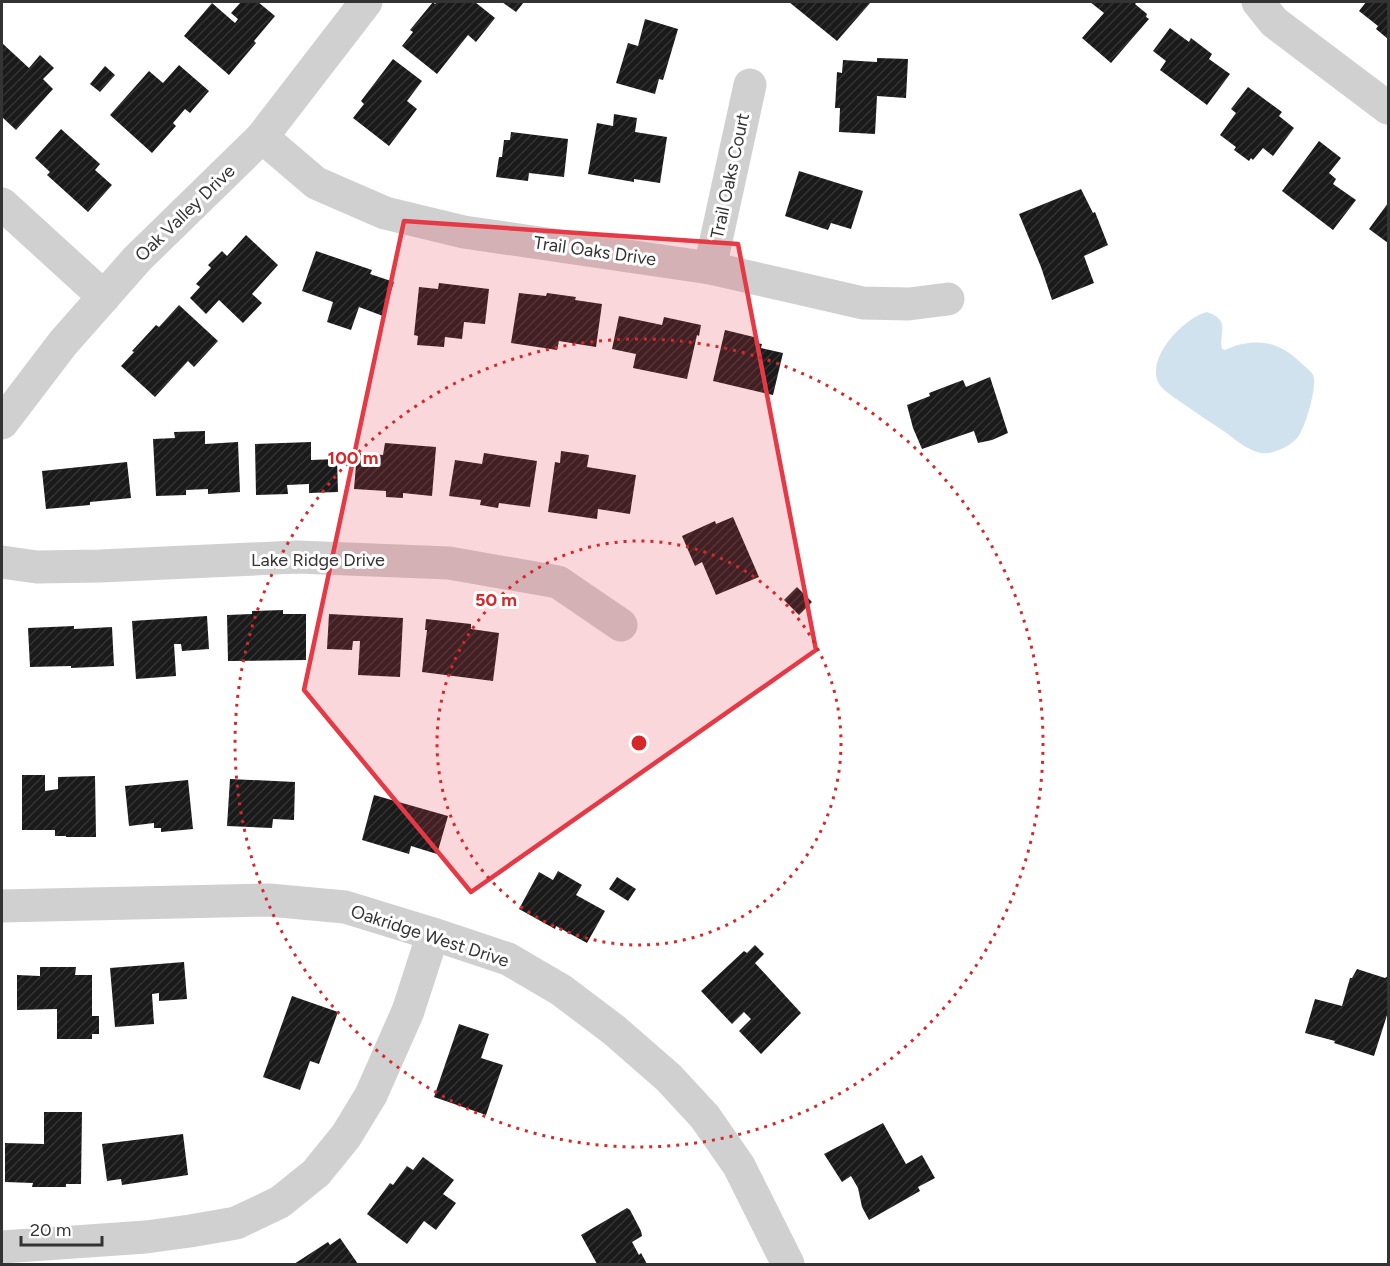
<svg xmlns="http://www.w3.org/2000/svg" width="1390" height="1266" font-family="Figtree,sans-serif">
<defs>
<pattern id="building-hatch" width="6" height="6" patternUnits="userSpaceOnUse" patternTransform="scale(1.5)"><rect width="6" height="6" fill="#1a1a1a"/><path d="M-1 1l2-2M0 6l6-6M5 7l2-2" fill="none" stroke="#333"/></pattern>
</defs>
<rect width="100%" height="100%" fill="#fff"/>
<path fill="#cfe2ee" d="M1207,312c25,9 11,21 15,37l3,1c5,-2 11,-5 17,-6 25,-5 41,2 58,18 4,4 11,9 13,13 5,11 -8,53 -15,62 -7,9 -26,18 -37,16 -13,-2 -26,-14 -36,-21 -18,-12 -36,-24 -53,-36 -5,-4 -11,-8 -14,-14 -11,-26 26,-64 49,-70z"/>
<g fill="url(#building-hatch)">
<path d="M241,2h17l17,14 -21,25 2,2 -27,32 -45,-39 28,-33 23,20 3,-4 -7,-6z"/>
<path d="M433,2l2,2 2,-2h38l20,16 -19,24 -8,-7 -31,39 -35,-28 11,-14 -3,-2z"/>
<path d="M502,2h22l-8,10z"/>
<path d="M789,2h82l-34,39z"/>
<path d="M1090,2h47l-2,2 12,10 -1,3 3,2 -38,44 -29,-25 22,-25z"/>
<path d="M1366,2h22v37l-12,-10 2,-3 -19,-15z"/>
<path d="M645,19l33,10 -15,51 -4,-1 -4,15 -39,-11 12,-40 10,3z"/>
<path d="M1170,28l19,14 2,-4 21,16 -3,5 21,15 -23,31 -47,-35 6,-9 -13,-10z"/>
<path d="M2,43l27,25 11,-13 14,13 -11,11 10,10 -37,41 -14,-13v-18l1,-1 -1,-1z"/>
<path d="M877,58l31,1 -2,39 -29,-2 -2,38 -36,-2 1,-24h-5l2,-36 5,1 1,-13 34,2z"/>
<path d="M393,59l29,22 -15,20 10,8 -28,37 -36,-28 11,-14 -3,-3z"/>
<path d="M179,65l30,26 -19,22 -5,-4 -12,14 3,3 -24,27 -42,-38 39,-44 14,12z"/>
<path d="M105,66l10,9 -15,17 -10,-8z"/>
<path d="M1248,87l34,25 -3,4 15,12 -21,28 -10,-8 -10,12 -2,-2 -2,3 -15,-11 2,-3 -16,-12 16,-22 -5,-4z"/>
<path d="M614,114l23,4 -2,14 32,5 -7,46 -26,-4v3l-46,-8 9,-51 16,3z"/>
<path d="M61,129l39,35 -5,6 17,15 -24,27 -41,-37 3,-3 -15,-14z"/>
<path d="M511,132l57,7 -4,38 -35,-4 -1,8 -32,-4 3,-20h3l2,-17h6z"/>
<path d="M1319,141l22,17 -12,15 7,6 -3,5 23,16 -23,30 -51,-39z"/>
<path d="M799,171l64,20 -12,38 -20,-6 -3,7 -43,-14z"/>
<path d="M1081,189l12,24 2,-1 13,33 -24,11 10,27 -42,17 -11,-33 -22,-53z"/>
<path d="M1388,203v40l-19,-14z"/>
<path d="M246,235l32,30 -26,29 10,9 -19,20 -24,-23 -13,14 -16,-16 10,-11 -4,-3 15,-16 -3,-3 14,-14 5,5z"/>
<path d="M316,251l56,19 -2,4 24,8 -11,34 -24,-9 -8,23 -24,-8 6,-20 -31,-11z"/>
<path d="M439,283l50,6 -4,35 -21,-2 -2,17 -17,-2 -1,10 -27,-2 1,-9 -4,-1 5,-48 19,2z"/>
<path d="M519,293l27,3 1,-3 29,4 -1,3 27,4 -6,43 -37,-6 -2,9 -46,-7z"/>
<path d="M179,305l39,36 -24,26 -6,-6 -33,36 -34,-31 13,-14 -2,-1 24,-26 3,2z"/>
<path d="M619,316l43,9 2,-8 37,8 -2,11 -2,-1 -10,44 -54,-11 3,-14 -24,-5z"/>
<path d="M725,330l33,8 -2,5 6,1 -1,4 22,5 -10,42 -60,-14z"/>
<path d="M990,377l18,56 -16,7 -14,3 -4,-12 -52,18 -9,-21 -6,-23 23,-9 -1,-3 34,-13 3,7z"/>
<path d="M205,431v13l33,-2 2,50 -32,2v-5l-22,1v5l-30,1 -3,-57 22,-1 -1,-6z"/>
<path d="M311,442v18l26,-1 1,33 -29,1v-9l-22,1 1,9 -32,1 -1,-51z"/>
<path d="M385,443l51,4 -4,49 -29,-3v5l-17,-1v-6l-32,-2 3,-36 26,2z"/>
<path d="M561,451l28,4 -2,12 49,8 -6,39 -32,-5 -1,10 -49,-7 7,-50 5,1z"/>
<path d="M484,453l53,8 -7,46 -31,-4 -1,5 -18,-3 1,-5 -32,-4 6,-36 27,4z"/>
<path d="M127,462l4,36 -41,4v3l-44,4 -4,-38z"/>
<path d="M733,517l26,60 -43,18 -14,-33 -7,4 -13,-30 33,-15 1,3z"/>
<path d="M797,587l15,15 -13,13 -15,-15z"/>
<path d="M283,610v4h23v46l-78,1 -1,-46 25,-1v-3z"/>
<path d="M329,614l74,4 -3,59 -42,-2 2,-34h-7l-1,9 -25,-1z"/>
<path d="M207,616l2,33 -27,2 -1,-7h-7l2,32 -40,3 -4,-58z"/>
<path d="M426,619l45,5v5l28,4 -6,48 -71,-9 5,-42h-2z"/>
<path d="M74,626v3l38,-2 2,39 -43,2v-2l-41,1 -2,-39z"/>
<path d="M22,775h23v16l13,-2v-12l37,-1 1,61h-30v-1h-11v-6h-33z"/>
<path d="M230,779l65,3 -1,38 -21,-1 -1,9 -45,-2z"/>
<path d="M188,780l5,49 -32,3v-4h-7v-5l-25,3 -4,-40z"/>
<path d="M374,795l74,21 -11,38 -26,-8 -2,8 -47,-14z"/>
<path d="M558,871l24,14 -6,10 29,16 -18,32 -31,-17 -1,3 -36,-20 20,-37 14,8z"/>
<path d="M617,877l19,12 -8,12 -19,-12z"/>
<path d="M755,945l9,9 -9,9 46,50 -40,41 -22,-23 12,-12 -7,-7 -12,12 -31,-33 43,-40 3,2z"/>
<path d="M184,962l3,37 -28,2v-8l-7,1 2,30 -39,3 -5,-59z"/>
<path d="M40,967h36l-1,8h17v41h7v18h-7v5h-35v-30l-40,1v-35l23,1z"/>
<path d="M1357,969l28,9 3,-2v36l-14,44 -40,-13 1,-2 -30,-8 10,-34 27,7 8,-28h2z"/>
<path d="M292,996l46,16 -19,52 -9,-3 -10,29 -37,-13z"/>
<path d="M459,1024l30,10 -8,24 22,7 -17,50 -52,-18z"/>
<path d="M44,1112h38l-1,72h-15v3h-34l1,-4 -28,-1v-39l39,1z"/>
<path d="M883,1123l23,41 16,-9 13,23 -17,9 2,4 -51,29 -7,-13 -4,-19 -7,-12 -9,6 -18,-28z"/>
<path d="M183,1134l5,41 -66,10 -1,-6 -14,2 -5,-37z"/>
<path d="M423,1157l31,23 -11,14 13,9 -20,27 -12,-9 -17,23 -40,-30 23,-31 3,2 14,-19 6,4z"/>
<path d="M627,1208l3,2 11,21 1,5 -10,6 7,13 2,-2 6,11h-50l-16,-29z"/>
<path d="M340,1238l18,26h-64l34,-22 2,3z"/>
</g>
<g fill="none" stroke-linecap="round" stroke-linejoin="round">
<g stroke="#d0d0d0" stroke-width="33">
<path d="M1258,2l16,20 114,86"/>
<path d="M262,137l54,46 69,30 79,19 246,36 153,35 46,1 39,-5"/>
<path d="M2,204l102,93"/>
<path d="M710,268l40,-183"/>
<path d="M2,423l61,-80 74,-84 125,-122 104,-135"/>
<path d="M2,562l35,5 63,-1 197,-9 152,6 109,19 63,43"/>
<path d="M2,906l267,-6 76,7 88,27 75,25 53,31 53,40 55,48 36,39 34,49 49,98"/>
<path d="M2,1247l144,-10 44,-6 46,-8 44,-21 36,-29 30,-37 25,-41 37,-84 25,-77"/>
</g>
</g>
<path fill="#e63946" fill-opacity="0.2" stroke="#e63946" stroke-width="4.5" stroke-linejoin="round" d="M404,221l334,23 78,406 -345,242 -167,-202z"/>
<g fill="none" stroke="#d62828" stroke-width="3" stroke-dasharray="3 6">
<circle cx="639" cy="743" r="202"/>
<circle cx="639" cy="743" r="404"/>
</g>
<g text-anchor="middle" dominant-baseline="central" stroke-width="6" stroke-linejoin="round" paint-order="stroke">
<g font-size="18" fill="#333" stroke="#fff">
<text transform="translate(730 176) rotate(-78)">Trail Oaks Court</text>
<text transform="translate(185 213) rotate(-44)">Oak Valley Drive</text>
<text transform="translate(595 251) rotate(8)">Trail Oaks Drive</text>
<text x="318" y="560">Lake Ridge Drive</text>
<text transform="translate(430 936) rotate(18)">Oakridge West Drive</text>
</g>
</g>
<circle cx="639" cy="743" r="9" fill="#d62828" stroke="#fff" stroke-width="3"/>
<g font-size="18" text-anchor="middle" font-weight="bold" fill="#d62828" stroke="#fff" stroke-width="6" stroke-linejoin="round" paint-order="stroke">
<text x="353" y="464">100 m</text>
<text x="496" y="606">50 m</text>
</g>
<rect width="1390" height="1266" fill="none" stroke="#333333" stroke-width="6"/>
<path d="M21 1236v9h81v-9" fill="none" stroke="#333333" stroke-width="3"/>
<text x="30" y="1236" font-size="18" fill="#333333" stroke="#ffffff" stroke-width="4.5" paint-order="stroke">20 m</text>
</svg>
